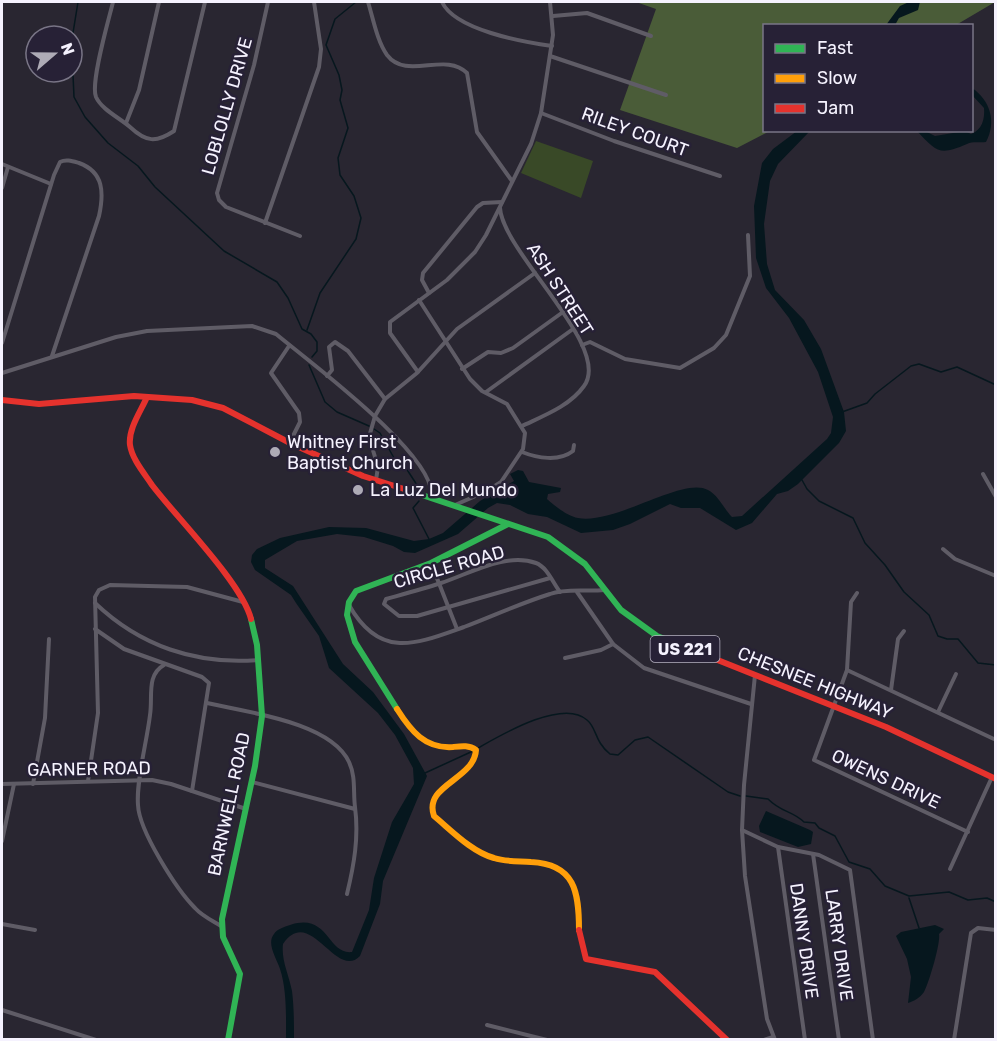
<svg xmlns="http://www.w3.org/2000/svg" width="997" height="1041" font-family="Rubik,sans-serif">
<rect width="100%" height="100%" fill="#292631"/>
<path fill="#394927" d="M536,141l57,20 -12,37 -60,-25z"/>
<path fill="#4a5c38" d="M636,2h359l-39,23 -192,1v104l6,1 -33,17 -117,-38 36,-101z"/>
<g fill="#06171e">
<path d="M909,2h11l-2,8 -19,8 -4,7h-9l14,-19z"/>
<path d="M972,88c18,12 25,34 14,54 -6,1 -13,-1 -19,2 -28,12 -30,8 -50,-13h8l10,5 30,-5 6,3c11,-4 14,-15 13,-26l-12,-13z"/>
<path d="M797,131h13l-32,33 -8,17 -6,43 3,40 8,26 29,30 17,29 23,63 2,19 -7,12 -41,41 -10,7 -11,3 -25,29 -16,7 -36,-22h-19l-11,-4 -40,20 -17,6 -32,3 -34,-16 -19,-3 -18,-9 -13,-2 -9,5 -30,26 -43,19 -11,-1 -11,-6 -29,-9 -27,-3 -40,7 -32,19v8l28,18 50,78 30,28 31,42 23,42 -44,105 -3,23 -20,52c-24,25 -50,-52 -77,-12 -2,16 6,31 9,47 2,16 2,32 2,48h-8c0,-21 1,-49 -6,-70 -3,-10 -14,-25 -6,-35 3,-5 10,-7 16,-9 39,-13 37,30 62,27l17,-42 5,-32 18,-56 22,-38 -1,-16 -18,-33 -17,-22 -49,-45 -10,-32 -23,-33 -5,-8 -36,-25 -4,-8 1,-7 5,-6 23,-11 49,-11 37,1 48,13 15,-2 14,-6 37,-32 34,-20 -4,-7 8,-4 5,1 6,11 32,6 -1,4 -12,2 -1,5c8,7 20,17 31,19 37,7 105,-42 130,-28 11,6 16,19 24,27l10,-1 85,-77 4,-6 2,-16 -15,-45 -29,-54 -23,-30 -10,-30 -2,-52 8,-43 11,-14z"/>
<path d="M766,811l44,19 3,2 -2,12 -13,3 -38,-15 -1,-6z"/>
<path d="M935,925l9,4 -5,5c2,8 -10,49 -15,58 -4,6 -10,9 -16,11l3,-26 -4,-18 -11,-23 5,-4z"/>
</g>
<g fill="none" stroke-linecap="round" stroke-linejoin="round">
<g stroke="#06171e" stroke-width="1.5">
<path d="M72,39l6,-37"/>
<path d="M72,53l2,44 11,20 23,26 30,23 17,21 69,64 53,31 11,16 14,31 9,5 6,8v9l-5,6"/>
<path d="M307,330l13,-37 36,-54 5,-21 -7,-22 -14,-21 -2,-17 10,-30 -8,-28 2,-10 -3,-15 -13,-30 9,-26 21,-17"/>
<path d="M309,365l16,37 12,10 32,14"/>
<path d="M842,412l25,-9 8,-9 36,-28 8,-2 22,8 16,-5 39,18"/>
<path d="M374,429l6,4 14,25 10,7 13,20"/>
<path d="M802,480l5,9 12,12 34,17 12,25 20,22 19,27 25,23 9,21 9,3h11l20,24 18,2"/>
<path d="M419,501l-6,7 16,31"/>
<path d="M478,748c23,-13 85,-50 109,-28 10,8 7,21 23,34l8,1 17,-15 13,-3 80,55 12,4"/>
<path d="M425,773l48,-22"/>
<path d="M746,796l22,3c14,14 23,11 36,23l11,1 4,5 16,8 14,26 21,7 15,17 24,10 40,-4 19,8 19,-2 9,4"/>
<path d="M909,898l10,30"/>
</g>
<g stroke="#5f5c66" stroke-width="4">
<path d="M113,2c-4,17 -23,81 -17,95 6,13 24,21 34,30 16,15 26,16 44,4l31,-129"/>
<path d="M268,2l-14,63 -37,128 2,7 7,7 74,29"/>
<path d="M368,2c5,16 9,39 19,53 20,26 58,-4 80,18l10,59 35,49"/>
<path d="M442,2c13,28 81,40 110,44"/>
<path d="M553,16l34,-3 64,23"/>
<path d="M550,56l116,39"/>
<path d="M541,113l73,28 106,35"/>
<path d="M126,123l13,-33 20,-88"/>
<path d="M2,164l49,20"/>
<path d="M2,188l6,-21"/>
<path d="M500,208c3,45 113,139 84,178 -14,20 -41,30 -62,40"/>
<path d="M265,223l54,-156 2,-18 -7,-47"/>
<path d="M429,293l-7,-13 1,-7 54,-66 6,-4 19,-1"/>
<path d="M419,300l51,79 12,12 25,13 18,29 -2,16 -22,33 -14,9 -32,14"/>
<path d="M2,343l52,-168 6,-13c6,-3 12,-1 19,1 25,9 25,30 20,53l-47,140"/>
<path d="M582,345l8,-3 35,17 55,9 34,-20 12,-13 24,-59 -2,-41"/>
<path d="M289,346l-18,27 28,40 1,9 -10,20"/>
<path d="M462,369l26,-17 13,1 12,-5 50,-36"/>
<path d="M418,372l-28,-39v-11l57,-42 28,-28 11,-17 45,-91 10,-31 12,-78 -3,-33"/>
<path d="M2,373l114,-36 31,-6 105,-5 24,8c31,26 164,124 155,164"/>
<path d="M327,376l5,-6 -3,-23 6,-5 13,9 37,48"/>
<path d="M486,392l87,-63"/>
<path d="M522,452c15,6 37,10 51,-1l1,-6"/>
<path d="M983,474l13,23"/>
<path d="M376,480l2,-13 -9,-30 6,-21 10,-17 32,-26 40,-44 78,-56"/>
<path d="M943,549l12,10 41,17"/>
<path d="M431,563l26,66"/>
<path d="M550,578l-133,38h-18l-15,-12 2,-5c18,-5 37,-10 55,-16 28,-9 65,-31 95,-20 11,4 17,20 24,29"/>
<path d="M577,592l36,52 31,24 107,36"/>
<path d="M857,593l-6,9 -4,68 -33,90 154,72"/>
<path d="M95,603c45,43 101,62 163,57"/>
<path d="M349,605c31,55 67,39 115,22 29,-11 57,-24 86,-33 16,-6 37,-2 54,-4"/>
<path d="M95,629l29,20 78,28 7,6 -17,108"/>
<path d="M565,658l36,-8 12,-6"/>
<path d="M164,665c-18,10 -11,32 -14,50 -3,26 -14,66 -12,90 1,26 39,85 57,103 7,8 18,13 26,18"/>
<path d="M847,670l149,70"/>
<path d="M755,675l-11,110 -2,45 3,46 22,143 8,21"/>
<path d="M891,690l7,-51 6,-8"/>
<path d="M207,703c39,9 124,19 142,59 7,15 4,30 6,45 4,30 -1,58 -8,87"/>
<path d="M938,712l18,-38"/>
<path d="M88,781l10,-68 -3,-116 4,-7 11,-5 77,2 56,15"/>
<path d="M252,782l103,27"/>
<path d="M2,784l150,-4 19,4 75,25"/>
<path d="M33,784l12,-66 4,-79"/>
<path d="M742,830l36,17 41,8 31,15 23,170"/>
<path d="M2,841l12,-57"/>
<path d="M778,847l27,193"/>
<path d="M813,854l26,186"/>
<path d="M950,869l42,-92"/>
<path d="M2,924l33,6"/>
<path d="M2,1010l94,30"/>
<path d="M487,1025l60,15"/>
<path d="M764,1040l9,-3"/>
<path d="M954,1040l17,-107 7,-5 18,2"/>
</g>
<g stroke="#30b455" stroke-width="6">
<path d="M404,489l144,48 37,27 36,46 36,26 53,21"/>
<path d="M397,709l-42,-67 -8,-27 2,-13 7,-11 75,-28 77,-39"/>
<path d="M228,1040l12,-66 -17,-37 -1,-18 33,-153 7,-50 -5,-71 -6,-26"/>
</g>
<path stroke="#ff9f0a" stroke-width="6" d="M397,709c14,22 28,40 56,38 9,-1 16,-2 23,3 -2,30 -53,35 -42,66 18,15 38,36 60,42 12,4 25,3 37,4 44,2 48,30 48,68"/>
<g stroke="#e5322d" stroke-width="6">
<path d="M147,397c-6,14 -19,32 -17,48 2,14 14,28 22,40 25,33 90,98 99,134"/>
<path d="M2,400l37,4 95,-8 58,4 31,8 67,35 73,33 41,13"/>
<path d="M710,657l176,70 110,52"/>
<path d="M579,930l7,29 69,13 72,68"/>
</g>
</g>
<g fill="#aeabb6" stroke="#272136" stroke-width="2">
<circle cx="275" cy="452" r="6"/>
<circle cx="358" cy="490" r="6"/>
</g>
<g text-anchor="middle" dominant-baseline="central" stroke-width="5" stroke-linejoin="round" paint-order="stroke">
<rect fill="#272136" stroke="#b7b3c2" stroke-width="1.5" x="650.5" y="636" width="69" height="26" rx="4.5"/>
<g font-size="16" font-weight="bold" fill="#f5f2fe">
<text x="685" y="649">US 221</text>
</g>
<g font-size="18" fill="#f5f2fe" stroke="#272136">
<text transform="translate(227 106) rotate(-74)">LOBLOLLY DRIVE</text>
<text transform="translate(635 132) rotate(20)">RILEY COURT</text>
<text transform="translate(560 289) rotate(57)">ASH STREET</text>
<text transform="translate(449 567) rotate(-16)">CIRCLE ROAD</text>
<text transform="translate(815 683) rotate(22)">CHESNEE HIGHWAY</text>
<text transform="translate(89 769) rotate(-1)">GARNER ROAD</text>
<text transform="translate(886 779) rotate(25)">OWENS DRIVE</text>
<text transform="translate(229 804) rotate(-78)">BARNWELL ROAD</text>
<text transform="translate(804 941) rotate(82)">DANNY DRIVE</text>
<text transform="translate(839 945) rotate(82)">LARRY DRIVE</text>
</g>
<g font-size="18" fill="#f5f2fe" stroke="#272136" text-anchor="start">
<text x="287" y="442">Whitney First<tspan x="287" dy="21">Baptist Church</tspan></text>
<text x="370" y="490">La Luz Del Mundo</text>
</g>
</g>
<rect width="997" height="1041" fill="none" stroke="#f5f2fe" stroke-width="6"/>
<rect x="763" y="24" width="210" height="108" fill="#272136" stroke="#797586" stroke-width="1.5"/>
<rect x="775" y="44" width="30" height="9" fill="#30b455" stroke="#797586" stroke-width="1.5"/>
<text x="817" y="54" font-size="18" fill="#f5f2fe">Fast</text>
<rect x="775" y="74" width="30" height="9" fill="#ff9f0a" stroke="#797586" stroke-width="1.5"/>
<text x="817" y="84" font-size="18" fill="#f5f2fe">Slow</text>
<rect x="775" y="104" width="30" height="9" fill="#e5322d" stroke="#797586" stroke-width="1.5"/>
<text x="817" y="114" font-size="18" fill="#f5f2fe">Jam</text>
<g transform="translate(54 54) rotate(70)"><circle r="28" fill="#272136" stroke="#797586" stroke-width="1.5"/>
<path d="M0-4.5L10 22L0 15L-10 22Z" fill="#aeabb6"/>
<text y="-9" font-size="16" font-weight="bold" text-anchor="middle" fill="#f5f2fe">N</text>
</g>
</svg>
